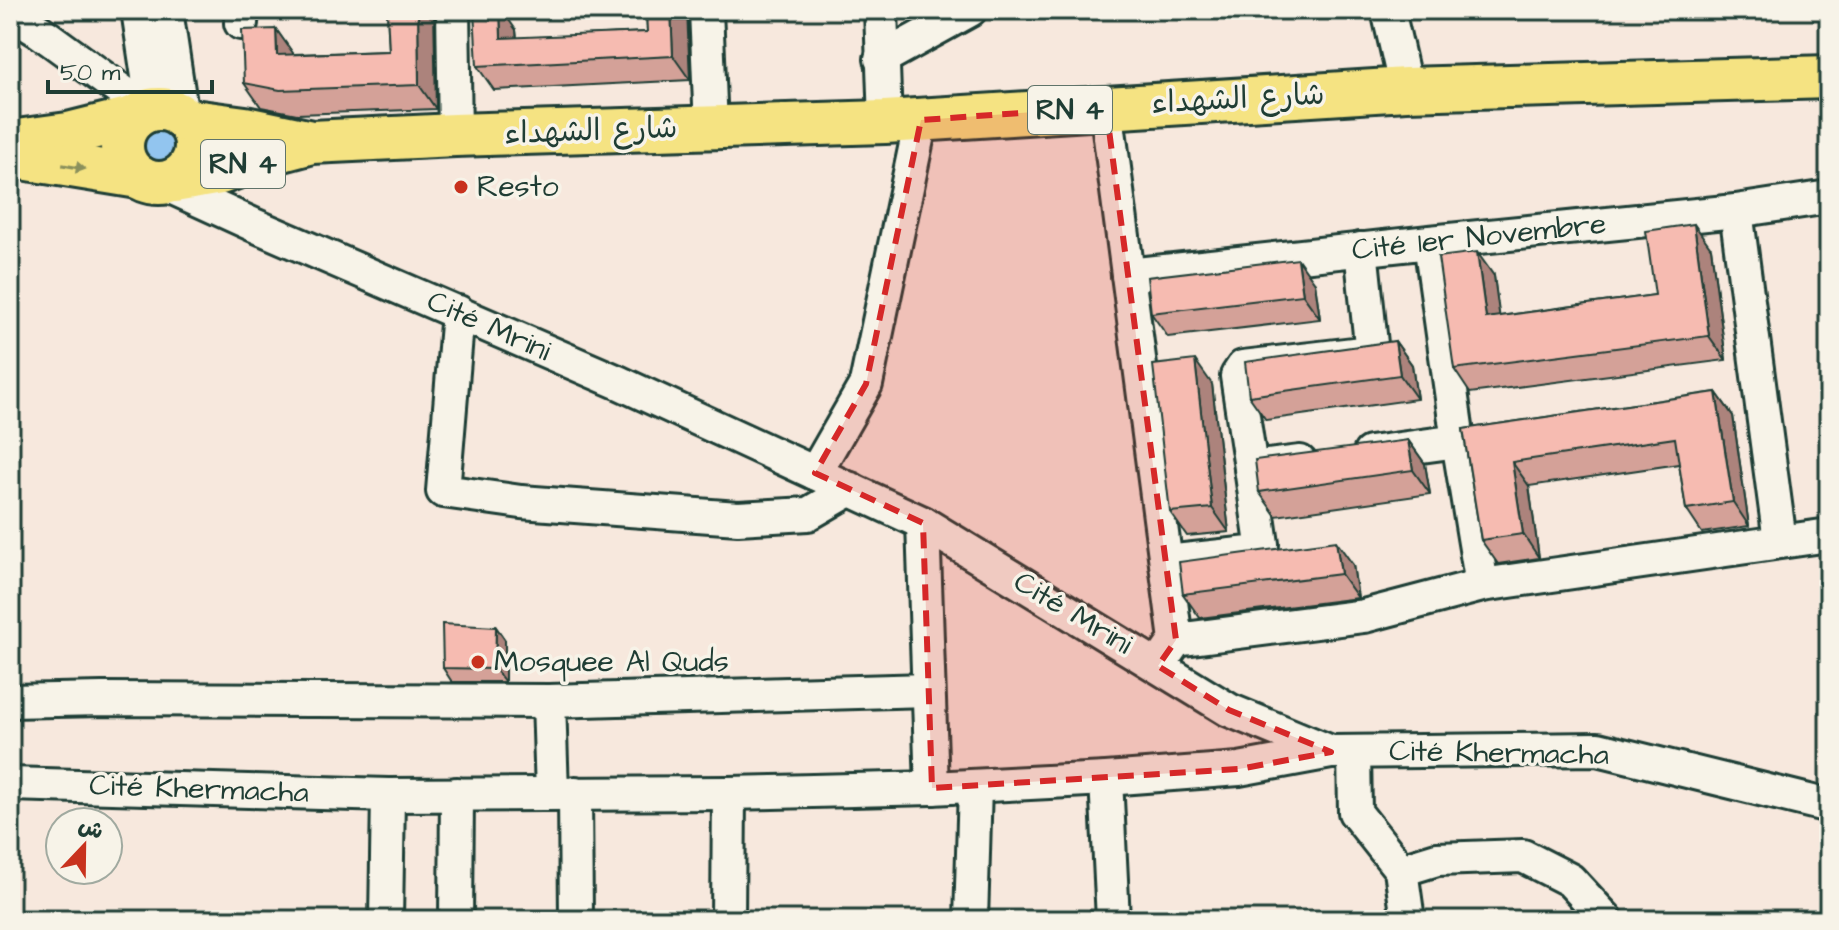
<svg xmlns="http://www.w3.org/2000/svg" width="1839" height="930" font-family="'Architects Daughter','Playpen Sans Arabic',sans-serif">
<rect width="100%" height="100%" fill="#f7e8dd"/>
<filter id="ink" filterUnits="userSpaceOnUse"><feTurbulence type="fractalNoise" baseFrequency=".0125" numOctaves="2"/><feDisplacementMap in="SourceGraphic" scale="16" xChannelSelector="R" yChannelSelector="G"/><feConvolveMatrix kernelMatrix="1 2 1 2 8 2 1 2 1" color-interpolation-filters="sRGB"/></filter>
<g filter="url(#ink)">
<circle fill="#92c5ef" stroke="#648fa4" stroke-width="2" cx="159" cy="146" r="22"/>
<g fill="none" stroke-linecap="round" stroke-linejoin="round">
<g stroke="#1f3d34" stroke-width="38">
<g id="minor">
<path d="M138,10l15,100"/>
<path d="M166,10l16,107"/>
<path d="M453,10l2,125"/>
<path d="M706,10l5,117"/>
<path d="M881,10l4,112"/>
<path d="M1388,10l18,79"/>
<path d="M10,13l29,18 110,80"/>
<path d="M241,23l1,-13"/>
<path d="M881,59l89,-49"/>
<path d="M1106,107l70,533 -11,16"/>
<path d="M162,183l92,42 366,158 303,140 306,187 102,42"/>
<path d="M1736,211l44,330"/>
<path d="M1430,242l28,199 24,144"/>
<path d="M1128,275l302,-33 306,-31 93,-14"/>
<path d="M458,312l-15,179 78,11 217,16 70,-4 43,-25"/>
<path d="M1370,453l88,-12"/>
<path d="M1251,468l-14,-92 6,-9 119,-14 6,-4 3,-5 -10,-95"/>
<path d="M815,473l51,-89 55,-264"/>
<path d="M923,523l9,265"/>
<path d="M1166,562l93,-10 2,-3 1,-5 -11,-76 49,-6"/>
<path d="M1176,640l188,-24 118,-31 347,-50"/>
<path d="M10,701l92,-2 447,2 379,-11"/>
<path d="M549,701l3,92"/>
<path d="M1354,752l1,60 46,58 7,50"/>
<path d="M1106,779l7,141"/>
<path d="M10,784l378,11 341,-2 203,-5 174,-9 133,-10 92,-17 267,-3 231,57"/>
<path d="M575,793l1,127"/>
<path d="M1401,870l36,-11 86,-3 47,24 37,40"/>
<path d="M386,920l2,-125"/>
<path d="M456,920l1,-126"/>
<path d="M728,920l1,-127"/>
<path d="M971,920l4,-134"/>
</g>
</g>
<g stroke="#1f3d34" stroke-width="48">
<g id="major">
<circle cx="159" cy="146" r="37"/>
<path d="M185,120l60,8 62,13"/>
<path d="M10,142l58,-8 68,-17"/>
<path d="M10,156l129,21"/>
<path d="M174,181l46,-8 62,-23 30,-8 143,-7 430,-13 521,-33 423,-12"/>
</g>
</g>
<use href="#minor" stroke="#f7f3e8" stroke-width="32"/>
<use href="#major" stroke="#f5e382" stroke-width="42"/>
</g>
<g fill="#d4a198" stroke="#1f3d34" stroke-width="2">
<path d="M261,10h57v5l-52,2z"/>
<path d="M387,10h47l2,99 -139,5 -36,-7 -17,-24 32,-54 17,25 96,-3z"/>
<path d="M646,10h41l3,70 -196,10 -17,-24 39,-36 1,8 130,-6z"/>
<path d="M1711,248l15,112 -256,33 -16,-24 40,-93 5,40 156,-21z"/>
<path d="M1315,283l5,36 -152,18 -17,-24z"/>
<path d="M1395,341l17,24 5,34 -151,21 -17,-24z"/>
<path d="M1212,384l17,148 -42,4 -17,-24z"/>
<path d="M1716,392l17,24 16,110 -47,7 -16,-24 -7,-45 -150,22 10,72 -41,6 -17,-24 -18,-111z"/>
<path d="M1408,440l17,24 5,30 -154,22 -17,-24z"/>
<path d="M1353,565l5,33 -158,20 -17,-24z"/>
<path d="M496,627l9,13v42h-53l-9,-14z"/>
</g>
<g fill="#ac837c" stroke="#1f3d34" stroke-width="2">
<path d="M418,10h16l2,99 -17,-24z"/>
<path d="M500,10h2l14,20 2,32 -17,-24z"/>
<path d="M671,10h16l3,70 -17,-24z"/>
<path d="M276,29l17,24 1,26 -17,-24z"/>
<path d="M1694,224l17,24 15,112 -17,-24z"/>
<path d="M1477,252l17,24 9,66 -17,-24z"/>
<path d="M1298,259l17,24 5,36 -17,-24z"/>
<path d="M1395,341l17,24 5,34 -17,-24z"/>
<path d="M1195,360l17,24 17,148 -17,-24z"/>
<path d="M1716,392l17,24 16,110 -16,-24z"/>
<path d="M1408,440l17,24 5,30 -17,-24z"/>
<path d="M1512,462l17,24 10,72 -16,-24z"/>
<path d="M1336,541l17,24 5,33 -17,-24z"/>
<path d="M496,627l9,13v42l-10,-13z"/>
</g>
<g fill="#f6bbb1" stroke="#1f3d34" stroke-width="2">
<path d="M387,10h31l1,75 -139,5 -36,-7 -2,-53 34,-1 1,26 112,-4z"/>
<path d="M474,10h26l1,28 146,-6 -1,-22h25l2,46 -196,10z"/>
<path d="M1694,224l15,112 -255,33 -16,-112 39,-5 9,66 169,-23 -9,-64z"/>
<path d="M1298,259l5,36 -152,18 -4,-36z"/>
<path d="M1395,341l5,34 -151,21 -4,-34z"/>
<path d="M1195,360l17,148 -42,4 -17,-147z"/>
<path d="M1716,392l17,110 -47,7 -11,-71 -163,24 11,72 -42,6 -18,-111z"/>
<path d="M1408,440l5,30 -154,22 -4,-32z"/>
<path d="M1336,541l5,33 -158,20 -4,-32z"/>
<path d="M442,624l54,3 -1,42 -52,-1z"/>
</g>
<defs><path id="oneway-solid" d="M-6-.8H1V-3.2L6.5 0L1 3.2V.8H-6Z" transform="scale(2)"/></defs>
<use fill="#8a905b" href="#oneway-solid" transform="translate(74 167) rotate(10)"/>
</g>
<path fill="#d62828" fill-opacity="0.2" stroke="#d62828" stroke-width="6" stroke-dasharray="16 10" stroke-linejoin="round" d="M1106,107l70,533 -18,26 71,44 102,42 -92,17 -307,19 -9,-265 -108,-50 51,-89 55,-264z"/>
<g fill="#c8321e" stroke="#f7f3e8" stroke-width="3">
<circle cx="461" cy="187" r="8"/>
<circle cx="478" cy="662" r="8"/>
</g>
<g text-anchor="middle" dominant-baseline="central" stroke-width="7" stroke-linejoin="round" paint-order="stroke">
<g fill="#f7f3e8" stroke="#60746a" stroke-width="2">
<rect x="1028" y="86" width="84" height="48" rx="6"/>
<rect x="201" y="140" width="84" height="48" rx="6"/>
</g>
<g font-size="28" font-weight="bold" fill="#1f3d34">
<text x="1070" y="110">RN 4</text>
<text x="243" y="164">RN 4</text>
</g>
<g font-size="30" fill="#1f3d34" stroke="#f7f3e8">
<text transform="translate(1238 99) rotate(-3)">شارع الشهداء</text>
<text transform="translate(591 131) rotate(-2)">شارع الشهداء</text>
<text transform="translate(1479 237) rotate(-6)">Cité 1er Novembre</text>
<text transform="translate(489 326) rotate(24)">Cité Mrini</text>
<text transform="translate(1073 613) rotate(31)">Cité Mrini</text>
<text transform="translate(1499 753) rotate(1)">Cité Khermacha</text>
<text transform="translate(199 789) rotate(2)">Cité Khermacha</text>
</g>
<g font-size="30" fill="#1f3d34" stroke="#f7f3e8" text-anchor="start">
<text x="477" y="187">Resto</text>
<text x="494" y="662">Mosquee Al Quds</text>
</g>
</g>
<rect width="1839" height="930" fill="none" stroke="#f7f3e8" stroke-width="40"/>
<rect x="20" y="20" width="1799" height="890" fill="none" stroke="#1f3d34" stroke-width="3" filter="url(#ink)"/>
<g transform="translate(84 846) rotate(22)"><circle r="38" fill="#f7f3e8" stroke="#a1aaa0" stroke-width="2"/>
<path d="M0-6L14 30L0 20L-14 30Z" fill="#c8321e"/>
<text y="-12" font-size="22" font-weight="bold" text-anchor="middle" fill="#1f3d34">ش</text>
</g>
<path d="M48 80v12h164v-12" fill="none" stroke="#1f3d34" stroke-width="4"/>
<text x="60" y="80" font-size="24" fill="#1f3d34" stroke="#f7f3e8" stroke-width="6" paint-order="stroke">50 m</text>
</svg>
